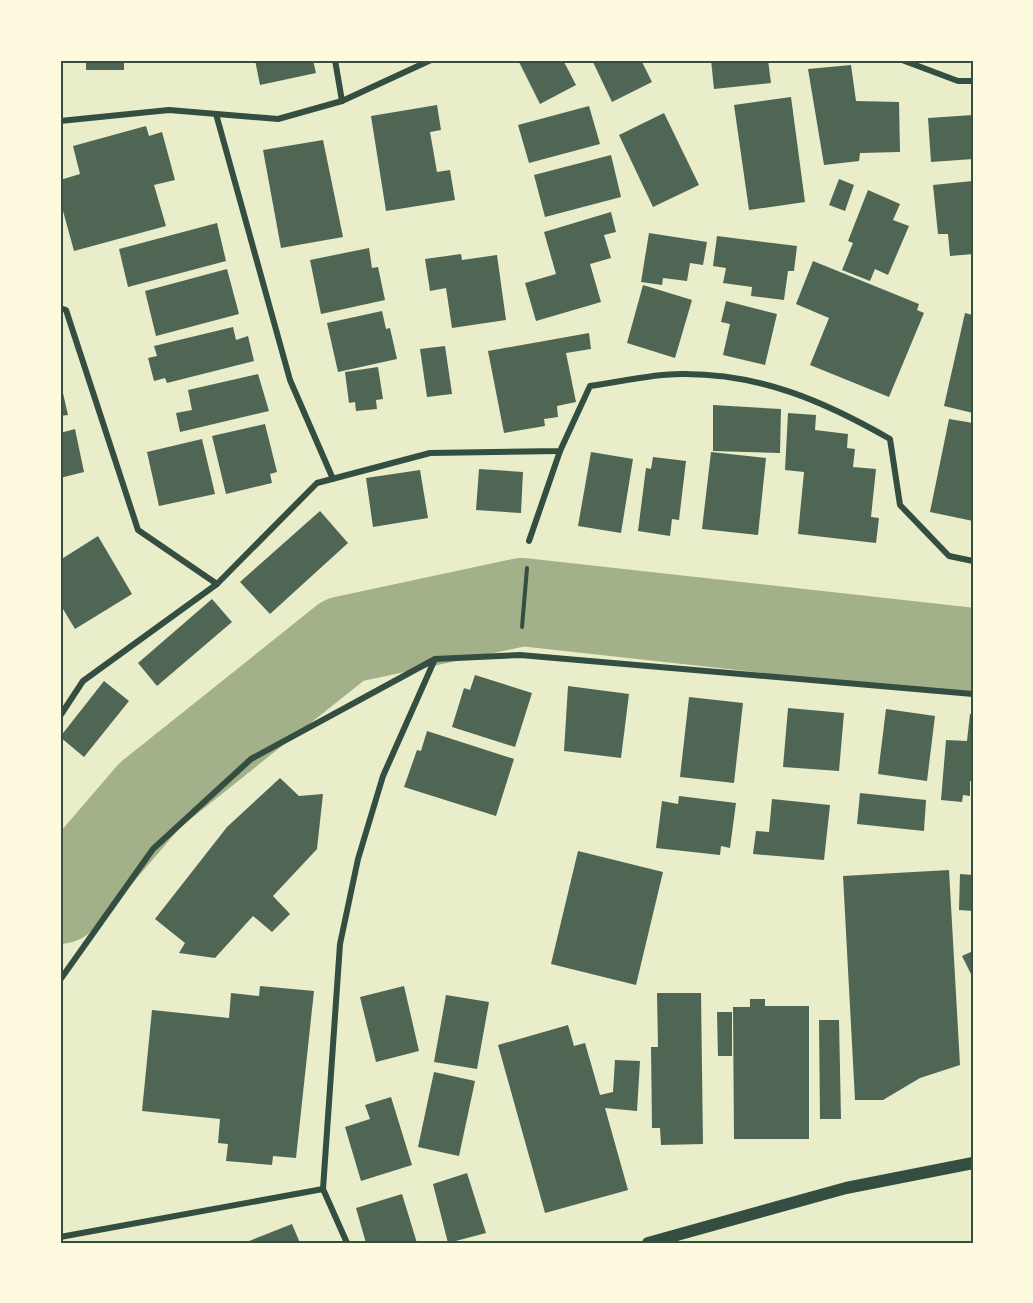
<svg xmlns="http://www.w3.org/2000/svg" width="1033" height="1303" font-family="'PT Serif',serif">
<rect width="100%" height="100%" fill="#e9edc9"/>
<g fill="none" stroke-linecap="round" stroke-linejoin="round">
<path stroke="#a3b18a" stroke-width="88" d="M60,900l90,-105 194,-155 178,-38 451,50"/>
</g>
<g fill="#4f6655">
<rect x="86" y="60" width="38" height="10"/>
<path d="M170,60h37v3l-37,-1z"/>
<path d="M255,60h58l3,13 -56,12z"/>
<path d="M518,60h45l13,25 -36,19z"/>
<path d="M592,60h49l11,22 -40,20z"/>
<path d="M711,60h57l3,23 -57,6z"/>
<path d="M851,65l5,36 43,1 1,50 -40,1 -1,8 -35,4 -16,-96z"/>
<path d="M791,97l14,105 -56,8 -15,-105z"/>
<path d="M437,105l4,25 -11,2 7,40 13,-2 5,30 -69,11 -15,-95z"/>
<path d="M589,106l11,38 -71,19 -11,-38z"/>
<path d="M664,113l35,72 -46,22 -34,-72z"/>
<path d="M973,115v44l-42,3 -3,-44z"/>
<path d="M146,126l3,10 13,-4 13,48 -21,5 12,41 -92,25 -14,-51v-20l20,-6 -7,-28z"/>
<path d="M323,140l20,97 -62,11 -18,-98z"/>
<path d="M611,155l10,42 -76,20 -11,-42z"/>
<path d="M839,179l15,6 -9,26 -16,-6z"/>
<path d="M973,181v73l-23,2 -2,-22h-10l-5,-49z"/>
<path d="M868,190l32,14 -7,16 16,6 -21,49 -13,-6 -5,12 -28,-11 11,-27 -5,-2z"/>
<path d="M611,212l5,20 -12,3 7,23 -21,6 11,38 -65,19 -11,-38 31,-9 -12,-42z"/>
<path d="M217,223l9,38 -98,26 -9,-38z"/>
<path d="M649,233l58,9 -4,23 -13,-2 -3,18 -24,-3 -1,7 -21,-3z"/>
<path d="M717,236l80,10 -3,25h-6l-4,29 -33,-4 1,-9 -29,-4 3,-15 -13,-2z"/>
<path d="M369,248l3,20 6,-1 7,33 -64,14 -11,-54z"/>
<path d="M461,254l1,6 35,-5 9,65 -54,8 -6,-40 -16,3 -5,-32z"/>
<path d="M813,261l106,43 -2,6 7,3 -35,84 -79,-32 19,-47 -33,-14z"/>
<path d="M227,269l12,45 -83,22 -11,-45z"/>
<path d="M643,285l49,15 -17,58 -48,-15z"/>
<path d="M726,301l51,13 -12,51 -42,-10 7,-31 -9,-2z"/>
<path d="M382,311l4,18 4,-1 7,31 -59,13 -11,-49z"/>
<path d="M965,313l8,2v98l-29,-7z"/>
<path d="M233,327l3,13 12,-4 6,25 -87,22 -2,-5 -11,3 -6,-23 9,-2 -3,-10z"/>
<path d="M589,333l2,16 -25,4 10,49 -19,4 1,11 -14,2 1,7 -41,7 -16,-82z"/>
<path d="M445,346l7,48 -25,3 -7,-48z"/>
<path d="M378,367l5,32 -7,1 1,9 -21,2 -1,-9 -6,1 -4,-31z"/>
<path d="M258,374l11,37 -89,21 -4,-19 16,-3 -4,-20z"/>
<path d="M60,380l8,35 -8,1z"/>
<path d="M713,405l68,4 -1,44 -67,-2z"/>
<path d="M788,413l28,2 -1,15 33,4 -1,14 8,1 -2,18 23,2 -5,48 8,1 -3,25 -78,-9 6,-62 -19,-2z"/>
<path d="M949,419l24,4v98l-43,-9z"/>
<path d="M265,424l12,48 -7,2 2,9 -46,11 -14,-58z"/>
<path d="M75,429l9,43 -24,6v-45z"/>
<path d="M202,439l13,55 -56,12 -12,-54z"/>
<path d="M591,452l42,7 -12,74 -43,-7z"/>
<path d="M711,452l55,6 -8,77 -56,-6z"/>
<path d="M653,457l33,4 -7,59 -7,-1 -2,17 -32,-5 8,-63 5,1z"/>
<path d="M479,469l44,3 -2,41 -45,-3z"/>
<path d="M420,470l8,48 -55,9 -7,-49z"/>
<path d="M320,511l28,32 -78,71 -30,-32z"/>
<path d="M98,536l34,58 -57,35 -15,-25v-44z"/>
<path d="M212,599l20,23 -75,64 -19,-23z"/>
<path d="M475,675l57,18 -17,54 -63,-20 12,-39 6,2z"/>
<path d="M104,681l25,20 -45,56 -24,-20z"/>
<path d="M568,686l61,8 -8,64 -57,-7z"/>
<path d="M689,697l54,6 -9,80 -54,-6z"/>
<path d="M788,708l56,5 -5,58 -56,-4z"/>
<path d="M886,709l49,7 -8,65 -49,-7z"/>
<path d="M970,714h3v67h-3v15l-7,-1 -1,7 -21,-2 5,-60 21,1z"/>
<path d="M427,731l87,28 -18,57 -92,-29 13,-37 4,1z"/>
<path d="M280,778l19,18 24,-2 -6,55 -44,47 17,18 -18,18 -19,-16 -38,42 -36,-5 6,-10 -30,-24 72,-92z"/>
<path d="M860,793l66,7 -2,31 -67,-7z"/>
<path d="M679,796l57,7 -6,45 -9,-2 -1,9 -64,-7 6,-47 16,3z"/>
<path d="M772,799l58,6 -6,55 -71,-6 3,-23 13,1z"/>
<path d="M578,851l85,21 -27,113 -85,-21z"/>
<path d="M949,870l11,195 -40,13 -37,22h-28l-12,-224z"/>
<path d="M960,874l13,1v36l-14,-1z"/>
<path d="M973,951v27l-11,-22z"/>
<path d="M260,986l54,5 -18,167 -23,-2 -1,9 -46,-4 2,-17 -10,-1 2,-24 -78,-8 10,-101 77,8 2,-25 28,3z"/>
<path d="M404,986l15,65 -43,11 -16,-65z"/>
<path d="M657,993h44l2,151 -42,1 -1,-17h-8l-1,-81h7z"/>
<path d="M446,995l43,7 -12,67 -43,-7z"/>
<path d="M750,999h15v7h44v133h-75l-1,-132h17z"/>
<path d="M717,1012h15v44h-14z"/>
<path d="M819,1020h20l2,99h-21z"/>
<path d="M568,1025l6,21 11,-3 15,52 13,-3 2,-32 25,1 -3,50 -32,-3 23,82 -83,23 -47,-168z"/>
<path d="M434,1072l41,9 -16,75 -41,-9z"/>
<path d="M391,1097l21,68 -51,16 -16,-54 25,-8 -5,-14z"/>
<path d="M467,1173l19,60 -38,10 -15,-59z"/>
<path d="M402,1194l15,49h-51l-10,-35z"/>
<path d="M292,1224l8,19h-56z"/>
</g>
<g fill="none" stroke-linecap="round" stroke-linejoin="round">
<path stroke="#344e41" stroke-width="4" d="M522,627l5,-59"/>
<g stroke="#344e41" stroke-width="6">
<path d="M335,60l7,41"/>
<path d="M902,60l56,21h15"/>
<path d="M216,114l74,266 43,99"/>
<path d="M60,121l109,-11 109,9 64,-18 89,-41"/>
<path d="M60,308l6,2 72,220 79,54"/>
<path d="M529,541l31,-90"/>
<path d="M60,716l23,-35 134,-97 100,-101 113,-30 130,-2 30,-65c29,-4 61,-12 91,-12 78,-1 143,27 209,65l10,66 49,51 24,5"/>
<path d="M60,980l93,-131 98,-90 184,-100"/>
<path d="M60,1237l263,-48"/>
<path d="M347,1243l-24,-54 17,-245 18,-85 25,-83 52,-117 85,-4 453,39"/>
</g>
<path stroke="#344e41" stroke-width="12" d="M648,1243l198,-55 127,-25"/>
</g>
<rect width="1033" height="1303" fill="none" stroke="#fefae0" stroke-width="123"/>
<rect x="62" y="62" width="910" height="1180" fill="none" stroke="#344e41" stroke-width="2"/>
</svg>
